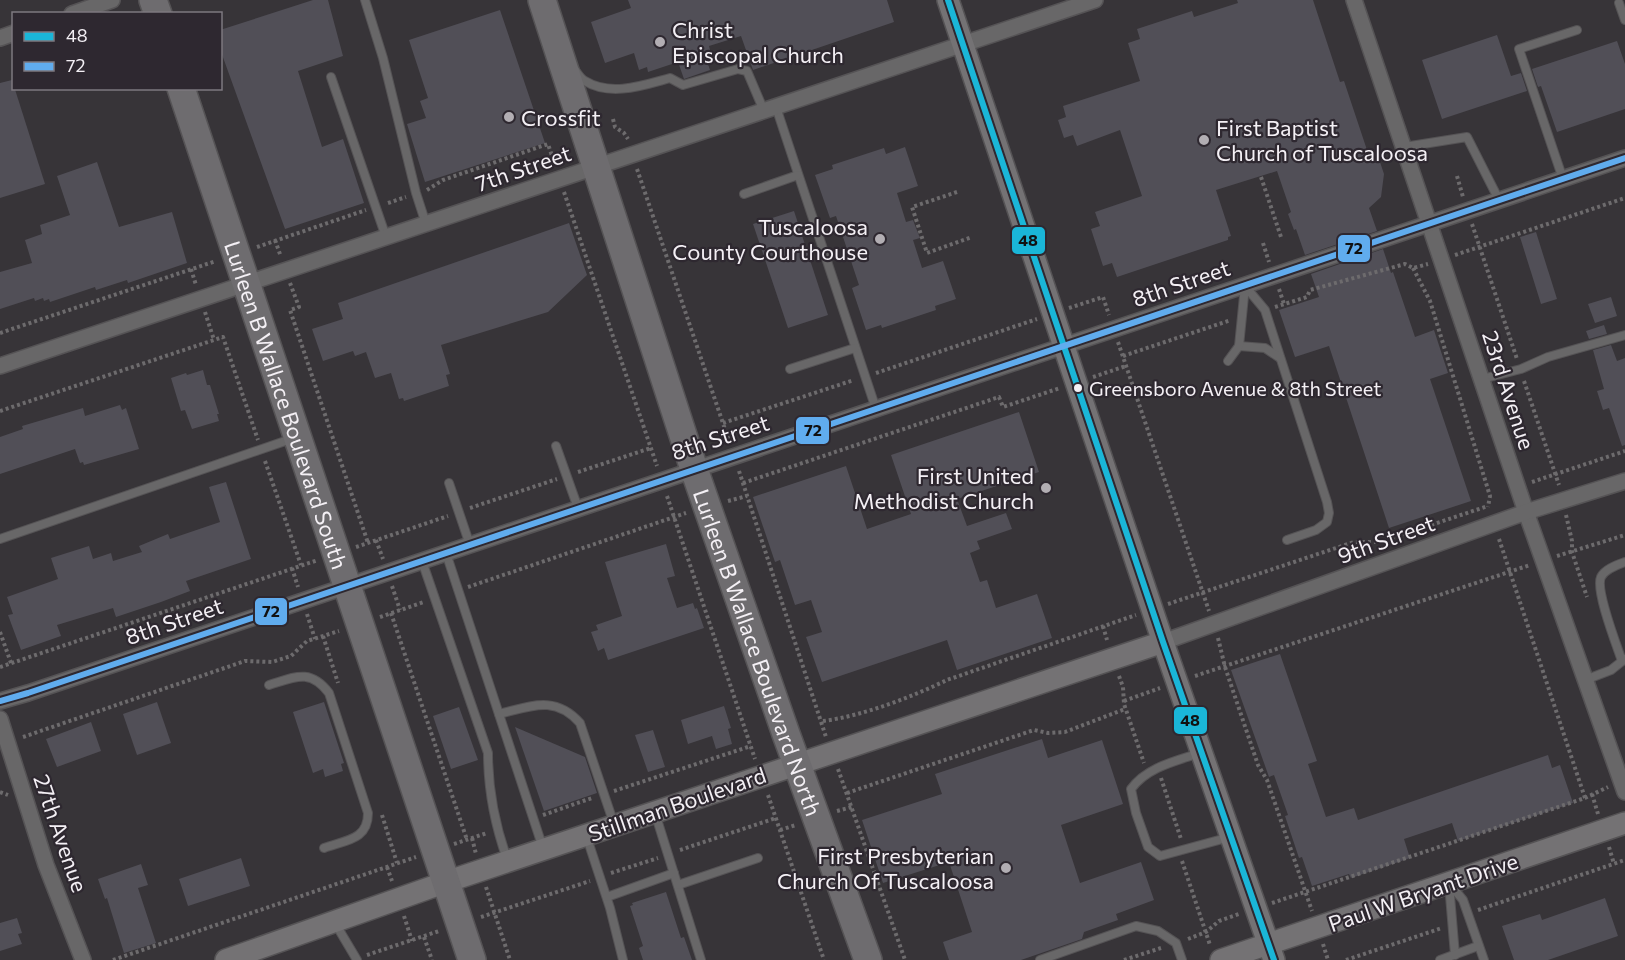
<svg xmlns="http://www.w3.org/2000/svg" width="1625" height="960" font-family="Commissioner,sans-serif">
<rect width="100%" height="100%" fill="#373438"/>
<g fill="#514f57">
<path d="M313,0h15l15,56 -45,15 24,76 21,-8 21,64 -79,26 -65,-180v-19z"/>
<path d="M628,0h259l7,22 -141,48 -12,-34 -32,10 1,4 -6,2 6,18 -26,9 -6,-17 -30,10 -1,-5 -8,3 -5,-17 -29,10 -14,-41 40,-14z"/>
<path d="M1237,0h76l27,82 4,-1 25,75 8,-3 7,21 -3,23 -12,11 8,23 -72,24 -9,-26 -2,1 -6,-16 3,-2 -14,-41 -61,19 15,46 -3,1v3l-111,37 -5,-14 -9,3 -12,-37 9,-3 -5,-14 47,-16 -22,-66 -43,16 -4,-11 -9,3 -6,-18 8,-3 -3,-11 77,-25 -12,-38 12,-4 -3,-10 55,-18 2,6 44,-14z"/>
<path d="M500,10l45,133 -120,39 -18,-58 19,-6 -6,-17 8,-3 -19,-58z"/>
<path d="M1497,35l14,41 10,-3 6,18 -85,28 -20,-59z"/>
<path d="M1617,41l8,23v45l-68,23 -16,-46 -3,1 -6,-18z"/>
<path d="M12,80l33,104 -45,14v-115z"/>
<path d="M905,147l13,39 -21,7 9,29 7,-2 3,8 4,10 -7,2 9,28 21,-7 13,38 -21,7 1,4 -54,18 -1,-3 -15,5 -14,-42 7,-3 -23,-69 -6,2 -15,-43 18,-6 -1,-4 52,-17 2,6z"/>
<path d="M97,162l22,65 53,-15 15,51 -59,20 -1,-3 -31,10 -1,-3 -45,15 -1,-3 -5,2 -1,-3 -8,3 -1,-3 -34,11v-37l32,-9 -7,-23 17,-6 -2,-9 30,-10 -13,-39z"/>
<path d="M794,211l34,104 -40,13 -35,-104z"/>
<path d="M569,223l18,52 -39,37 -107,33 9,29 -4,1 3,11 -45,15 -1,-3 -4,1 -8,-26 -16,5 -9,-26 -11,4 -2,-5 -30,10 -11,-32 31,-10 -5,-16z"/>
<path d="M1536,232l21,67 -16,5 -21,-67z"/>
<path d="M1383,249l8,24 2,-1 22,65 19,-7 14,43 -18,6 41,122 -82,27 -60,-182 -34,11 -16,-47 40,-13 -8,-23z"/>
<path d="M1611,297l6,19 -22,7 -7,-19z"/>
<path d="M1604,325l3,9 -18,5 -3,-8z"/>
<path d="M1611,345l6,16 8,-3v87l-3,1 -13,-38 -6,2 -6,-19 7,-2 -11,-39z"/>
<path d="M203,370l4,15h3l9,29h-2l2,7 -27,8 -7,-19 -4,1 -10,-33 15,-5 1,2z"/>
<path d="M120,405l2,5 4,-2 13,41 -55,16 -1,-3 -3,1 -5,-14 -75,25v-37l23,-8 -1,-3 61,-18 2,8z"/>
<path d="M1019,412l20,60 -82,27 10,27 39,-13 6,16 -35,12 3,8 -10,4 10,29 7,-2 9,28 41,-14 15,44 -95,32 -10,-30 -125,42 -16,-45 16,-5 -11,-32 -16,5 -15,-45 -5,2 -22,-65 93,-31 21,63 44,-15 -20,-59z"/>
<path d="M226,482l25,77 -65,22 4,10 -29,11 -45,15 -3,-9 -56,17 4,11 -40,14 -13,-35 5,-1 -6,-17 51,-18 -7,-21 38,-12 4,13 18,-6 2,8 29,-9 -3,-6 29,-12 2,5 50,-17 -11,-35z"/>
<path d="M666,544l9,32 -8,2 10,30 16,-5 2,6 2,-1 7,20 -96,32 -4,-12 -6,3 -7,-19 7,-2 -2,-5 26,-9 -17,-54z"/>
<path d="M1280,654l37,107 -9,3 18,53 28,-9 4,12 190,-65 4,13 8,-3 13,38 -115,38 -6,-18 -48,16 6,19 -59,20 -2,-4 -37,12 -10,-29 -3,1 -14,-42 3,-1 -14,-40 -5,2 -38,-107z"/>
<path d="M157,702l14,41 -34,12 -14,-41z"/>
<path d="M324,702l20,61 -3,1 2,7 -18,6 -2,-8 -10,4 -20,-61z"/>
<path d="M724,706l7,22 -3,1 4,15 -16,5 -4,-13 -24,8 -7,-24z"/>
<path d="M459,707l19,53 -27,9 -18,-53z"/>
<path d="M91,722l10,29 -44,16 -11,-28z"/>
<path d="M515,727l70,30 12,36 -53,18z"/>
<path d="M653,730l12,37 -17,5 -13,-37z"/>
<path d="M1042,739l6,19 54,-18 21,64 -62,21 19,58 61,-21 13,38 -38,14 2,6 -34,12 -2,7 -61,21h-72l-6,-18 29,-10 -23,-70 -66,21 -21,-63 80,-26 -7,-20z"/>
<path d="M241,858l9,28 -62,20 -9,-27z"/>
<path d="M141,864l7,21 -10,3 18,55 -32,10 -17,-55 -2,1 -7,-20z"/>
<path d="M666,892l15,46 3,-1 8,23h-49l-4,-12 4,-2 -13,-40 3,-1 -1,-2z"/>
<path d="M1605,898l13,38 -70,24h-34l-12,-34 38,-12 2,6z"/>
<path d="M17,918l5,15 -4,1 4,10 -22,7v-28z"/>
</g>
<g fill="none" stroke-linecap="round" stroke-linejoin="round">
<g stroke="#555355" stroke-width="10">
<g id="lane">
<path d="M365,0l18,58 33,135 10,31"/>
<path d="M1619,3l6,17"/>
<path d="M575,70c3,4 6,9 10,11 26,16 59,4 85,-3l13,7 55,-16 9,2 17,40"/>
<path d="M331,77l55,160"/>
<path d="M776,107l100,302"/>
<path d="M1404,147l63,-10 32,63"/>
<path d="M1563,179l-44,-130 58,-19"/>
<path d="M744,194l54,-19"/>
<path d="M1245,286l20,24 62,192 2,11 -2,9 -11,8 -29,10"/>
<path d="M1239,346l26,2 15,10"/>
<path d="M1228,361l11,-15 6,-60"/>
<path d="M790,369l65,-21"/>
<path d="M1482,379l39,-10 27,-12 77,-22"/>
<path d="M556,446l22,62"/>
<path d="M449,483l21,62"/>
<path d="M0,539l294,-101"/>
<path d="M446,553l97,295"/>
<path d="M422,561l66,192c0,37 7,72 19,106"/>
<path d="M1622,661c-5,-15 -27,-71 -21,-84 4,-8 16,-12 24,-15"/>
<path d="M1585,680l26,-10 14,-11"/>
<path d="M269,685c26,-8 41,-17 60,8l39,120c0,27 -22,27 -44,35"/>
<path d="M499,714c33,-8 56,-19 81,9l34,101"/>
<path d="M1200,753c-24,8 -53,14 -69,36l5,24 12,34 12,9 70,-19"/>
<path d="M655,813l46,147"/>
<path d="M587,838l23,70 13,52"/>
<path d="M1449,884l6,71"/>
<path d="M1450,884l13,16 21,60"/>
<path d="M678,885l80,-27"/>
<path d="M607,897l67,-24"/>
<path d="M335,923l22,37"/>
<path d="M1040,960l96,-34 22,5 18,12 6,17"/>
<path d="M1440,960l38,-14"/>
</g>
</g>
<g stroke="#555355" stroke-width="18">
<g id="street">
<path d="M1354,0l172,512 99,280"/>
<path d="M72,14l40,-14"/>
<path d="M0,38l14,-5"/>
<path d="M0,366l1095,-366"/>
<path d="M1163,642l363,-130 99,-31"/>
<path d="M0,701l28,-8 1597,-535"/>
<path d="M0,719l46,146 37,95"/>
</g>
</g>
<g stroke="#555355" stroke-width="24">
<g id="secondary">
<path d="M948,0l215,642 111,318"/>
<path d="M226,960l220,-78 717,-240"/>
<path d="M1221,960l404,-137"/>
</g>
</g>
<g stroke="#555355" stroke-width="30">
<g id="highway">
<path d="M153,0l5,14"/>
<path id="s1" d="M542,0l152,469 92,265 82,226"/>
<path id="s2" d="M181,88l291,872"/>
</g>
</g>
<g stroke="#6d6b6d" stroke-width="4" stroke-dasharray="3 3" stroke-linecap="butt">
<path d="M613,119l2,8 9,6 4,6"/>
<path d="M637,169l93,275"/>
<path d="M1457,176l6,21"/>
<path d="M1261,177l20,60"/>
<path d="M427,190l16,-10 105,-36 7,21"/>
<path d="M564,192l93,274"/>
<path d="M957,192l-45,15 15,46 45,-16"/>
<path d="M388,203l18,-6"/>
<path d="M1472,224l45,135"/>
<path d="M275,240l6,17"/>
<path d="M1263,243l6,19"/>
<path d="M257,247l109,-37"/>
<path d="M1455,255l170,-57"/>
<path d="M1413,268l17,33 60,195 -2,11"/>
<path d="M191,269l5,16"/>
<path d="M290,283l9,24 -9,3 78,233"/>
<path d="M1279,289l5,15"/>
<path d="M1275,307l32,-10 3,-7 95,-26 8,4 15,-4"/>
<path d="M1069,308l34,-11 6,18"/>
<path d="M205,312l9,28"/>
<path d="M0,333l216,-72"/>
<path d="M1118,342l91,269"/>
<path d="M1123,356l108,-36"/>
<path d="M876,373l161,-54"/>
<path d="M1093,377l33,-11"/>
<path d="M1524,381l35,104"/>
<path d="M0,411l223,-74 35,103"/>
<path d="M723,423l131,-43"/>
<path d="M265,461l36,104"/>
<path d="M739,471l87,266"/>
<path d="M578,472l73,-24"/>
<path d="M1532,482l93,-31"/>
<path d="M743,483l256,-86 4,10 57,-19"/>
<path d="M667,496l88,263"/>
<path d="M728,501l19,-5"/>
<path d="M470,508l87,-29"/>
<path d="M1566,515l6,26v11l15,45"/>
<path d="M1499,539l86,259"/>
<path d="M376,540l7,19"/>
<path d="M356,547l92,-31"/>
<path d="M1557,556l68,-21"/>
<path d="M292,568l6,19"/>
<path d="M392,586l8,24"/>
<path d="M468,587l218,-74"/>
<path d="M1168,604l186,-62h26l108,-36"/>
<path d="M391,613l76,227"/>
<path d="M307,614l8,25"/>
<path d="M380,617l44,-15"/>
<path d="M1103,626l4,14"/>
<path d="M0,632l11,31"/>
<path d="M323,636l15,47"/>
<path d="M1218,638l7,29 33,98 9,15 45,131"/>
<path d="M0,667l318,-107"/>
<path d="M1119,676l4,11 1,17 20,59"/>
<path d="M1195,676l335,-111"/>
<path d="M1124,701l36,-13"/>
<path d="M823,721c39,-5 89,-24 124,-41l189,-65"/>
<path d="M23,737l222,-76 27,1 19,-6 16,-15 32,-10"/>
<path d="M838,769l67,191"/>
<path d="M1161,778l20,61"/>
<path d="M614,791l137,-45"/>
<path d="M0,792l8,3"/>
<path d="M847,793l187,-63 14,3 17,-1 60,-23"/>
<path d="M1592,794l6,20"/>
<path d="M768,795l56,165"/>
<path d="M837,811l15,-4"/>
<path d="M382,815l15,48"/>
<path d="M543,815l49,-17"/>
<path d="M780,830l16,-5"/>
<path d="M472,838l4,16"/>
<path d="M454,844l33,-11"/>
<path d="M1609,847l5,17"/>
<path d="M680,850l96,-32"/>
<path d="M1182,861l28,84"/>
<path d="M387,867l5,14"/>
<path d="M611,873l47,-15"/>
<path d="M486,887l24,73"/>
<path d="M1272,903l313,-105 23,-11"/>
<path d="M1478,910l147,-50"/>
<path d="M404,916l8,25"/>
<path d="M481,917l109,-36"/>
<path d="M424,937l8,23"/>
<path d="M1188,939l18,-7 13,-11 20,-7"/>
<path d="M1323,944l5,16"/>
<path d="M367,955l72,-24"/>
<path d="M113,960l303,-103"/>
<path d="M1124,960l37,-12"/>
<path d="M1346,960l96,-32"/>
</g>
<use href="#lane" stroke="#686768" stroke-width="8"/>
<use href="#street" stroke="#686768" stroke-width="15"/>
<use href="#secondary" stroke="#747274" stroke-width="21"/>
<use href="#highway" stroke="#6e6c6f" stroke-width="27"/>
<g stroke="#2e2830" stroke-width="10">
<path id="bus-1" d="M948,0l215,642 111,318"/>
</g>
<g stroke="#2e2830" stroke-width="10">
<path id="bus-2" d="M0,701l28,-8 1597,-535"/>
</g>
<use href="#bus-1" stroke="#1ab6d8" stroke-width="6"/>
<use href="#bus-2" stroke="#60acee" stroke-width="6"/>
</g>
<g fill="#b2aeb3" stroke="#2e2830" stroke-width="2">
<circle cx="660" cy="42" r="6"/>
<circle cx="509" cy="117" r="6"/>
<circle cx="1204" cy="140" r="6"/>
<circle cx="880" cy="239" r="6"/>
<circle cx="1046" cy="488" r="6"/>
<circle cx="1006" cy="868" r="6"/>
</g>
<circle fill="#f4f0f5" stroke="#2e2830" stroke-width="2" cx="1078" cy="388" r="5"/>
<g text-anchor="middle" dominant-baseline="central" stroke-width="4.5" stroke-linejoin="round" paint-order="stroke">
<g font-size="20" fill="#f4f0f5" stroke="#2e2830" text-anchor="start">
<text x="1089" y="388">Greensboro Avenue &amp; 8th Street</text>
</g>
<g font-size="22" fill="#f4f0f5" stroke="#2e2830" text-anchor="start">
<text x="672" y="29">Christ<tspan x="672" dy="25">Episcopal Church</tspan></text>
<text x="521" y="117">Crossfit</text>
<text x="1216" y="127">First Baptist<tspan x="1216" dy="25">Church of Tuscaloosa</tspan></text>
<text x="868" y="226" text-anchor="end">Tuscaloosa<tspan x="868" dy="25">County Courthouse</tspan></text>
<text x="1034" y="475" text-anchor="end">First United<tspan x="1034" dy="25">Methodist Church</tspan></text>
<text x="994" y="855" text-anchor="end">First Presbyterian<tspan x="994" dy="25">Church Of Tuscaloosa</tspan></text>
</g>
<g font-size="22" fill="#f4f0f5" stroke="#2e2830">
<text transform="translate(523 168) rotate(-19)">7th Street</text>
<text transform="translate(1181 283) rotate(-19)">8th Street</text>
<text transform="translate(1509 390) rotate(72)">23rd Avenue</text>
<text stroke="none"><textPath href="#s2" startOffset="334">Lurleen B Wallace Boulevard South</textPath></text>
<text transform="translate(720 437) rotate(-18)">8th Street</text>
<text transform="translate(1386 539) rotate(-20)">9th Street</text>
<text transform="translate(174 621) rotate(-19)">8th Street</text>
<text stroke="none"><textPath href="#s1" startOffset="687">Lurleen B Wallace Boulevard North</textPath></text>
<text transform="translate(677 804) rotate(-19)">Stillman Boulevard</text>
<text transform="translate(61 833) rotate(71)">27th Avenue</text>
<text transform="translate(1423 892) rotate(-19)">Paul W Bryant Drive</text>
</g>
</g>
<g stroke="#2e2830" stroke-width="2">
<rect x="1011" y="226" width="35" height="29" rx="6" fill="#1ab6d8"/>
<rect x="1337" y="234" width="34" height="29" rx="6" fill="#60acee"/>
<rect x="795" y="416" width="35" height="29" rx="6" fill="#60acee"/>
<rect x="254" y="597" width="34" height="29" rx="6" fill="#60acee"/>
<rect x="1173" y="706" width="35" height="29" rx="6" fill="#1ab6d8"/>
</g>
<g font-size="16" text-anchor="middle" font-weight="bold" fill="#111">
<text x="1028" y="246">48</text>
<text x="1354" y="254">72</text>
<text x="813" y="436">72</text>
<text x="271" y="617">72</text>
<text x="1190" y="726">48</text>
</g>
<rect x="12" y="12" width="210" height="78" fill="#2e2830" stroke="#7d787f" stroke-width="1.5"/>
<rect x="24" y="32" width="30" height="9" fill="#1ab6d8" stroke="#7d787f" stroke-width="1.5"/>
<text x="66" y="42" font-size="18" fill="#f4f0f5">48</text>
<rect x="24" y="62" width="30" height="9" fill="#60acee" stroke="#7d787f" stroke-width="1.5"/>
<text x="66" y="72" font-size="18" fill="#f4f0f5">72</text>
</svg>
